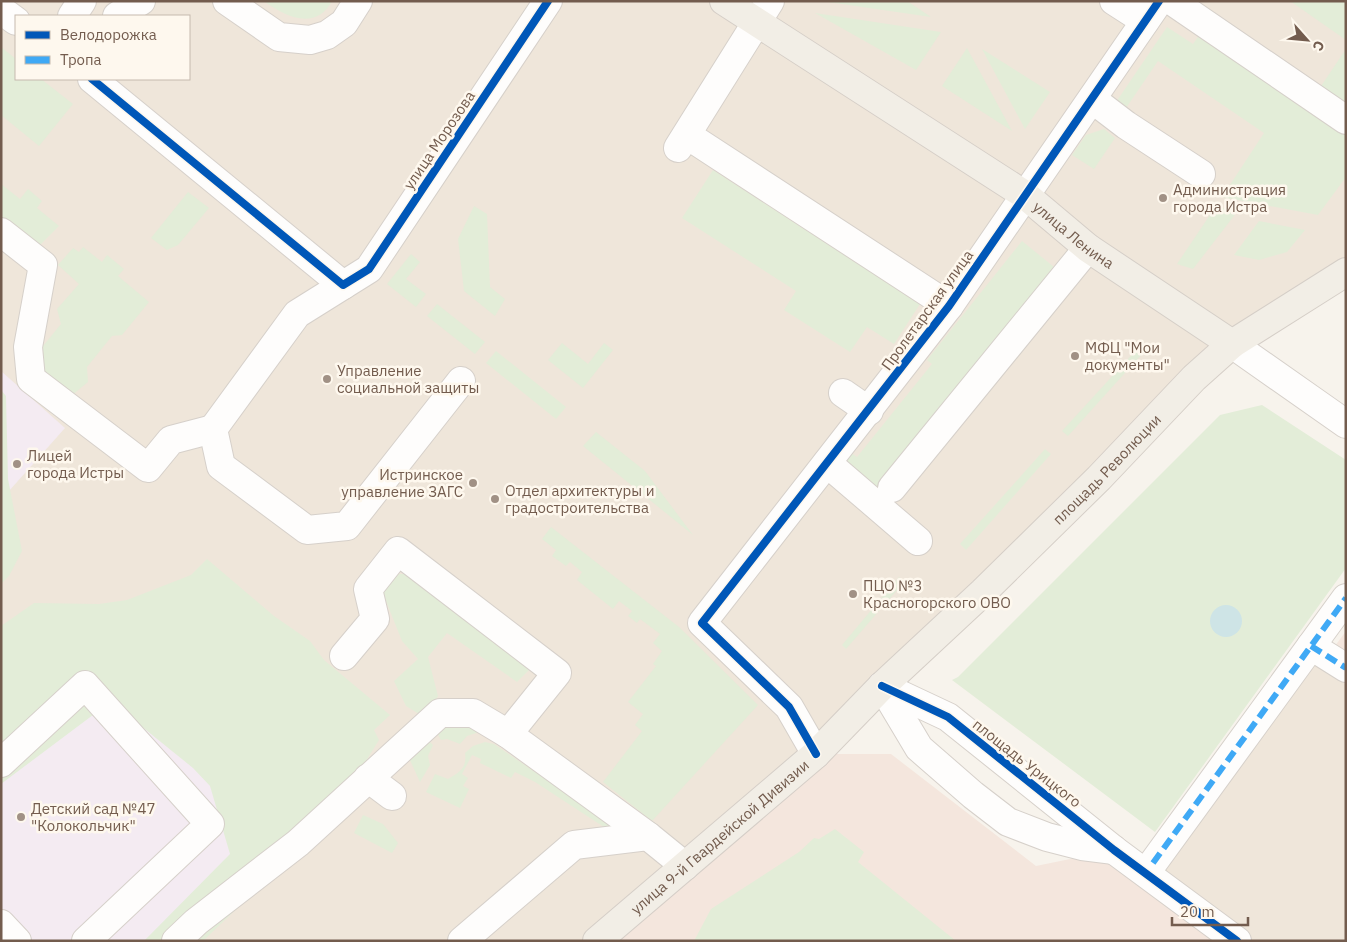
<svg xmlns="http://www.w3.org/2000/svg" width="1347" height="942" font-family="'IBM Plex Sans',sans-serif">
<rect width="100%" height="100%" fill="#f7f3ec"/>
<g fill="#efe6da" fill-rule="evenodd">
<path d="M1,1h1345v271l-114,72 -635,597h-596zM16,16h173v63h-173z"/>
<path d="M1311,646l35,39v256h-109l-90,-68z"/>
</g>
<g fill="#f4e6dd">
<path d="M1346,631v54l-6,-5 -5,-34z"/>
<path d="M816,754h75l145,112 78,-16 123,91h-640z"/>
</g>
<g fill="#f4ebf2">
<path d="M1,371l64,57 -64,72z"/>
<path d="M1,648l323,131 -166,162h-157z"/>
</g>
<g fill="#e3edd8">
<path d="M264,1h68c-16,30 -47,16 -68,0z"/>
<path d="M821,1h86l24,16z"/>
<path d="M1290,1h56v39z"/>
<path d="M815,13l126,19 -25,38z"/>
<path d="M1167,27l26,17 7,-10 146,96v47l-28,38 -96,-18 42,-64 -106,-72 -34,50 -10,-6z"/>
<path d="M1,47l15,12v20h25l32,25 -34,42 -38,-31z"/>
<path d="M967,48l45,83 -70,-45z"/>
<path d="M982,49l68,43 -25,37z"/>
<path d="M1346,49v64l-29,-21z"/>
<path d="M1104,129l11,9 -21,31 -22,-14 14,-20z"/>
<path d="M713,170l207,134 -26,40 -27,-17 -17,25 -66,-42 12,-19 -114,-73z"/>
<path d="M1,184l19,15 8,-10 14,12 -5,7 22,18 -20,20 -38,-28z"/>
<path d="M188,192l21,16 -31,37 -11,5 -16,-12z"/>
<path d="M474,206l13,8 3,73 15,12 -10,17 -31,-25 -6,-52z"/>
<path d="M1216,206l21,6 -44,57 -16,-5z"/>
<path d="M1259,221l46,9 -18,22 -28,8 -25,-5z"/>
<path d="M1022,241l32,26 -177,225 -35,-27 9,-12 6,4 75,-93 -5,-4z"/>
<path d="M83,247l19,15 5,-7 17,14 -6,7 31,26 -27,33 -10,1 -25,31 1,15 -17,14 -28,-21 -4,-24 22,-27 -4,-15 22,-25 -21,-19 15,-17 6,4z"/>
<path d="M411,254l9,8 -14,17 20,15 -10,13 -29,-23z"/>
<path d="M437,304l48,38 -10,12 -48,-38z"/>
<path d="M562,343l26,21 16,-21 9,7 -30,38 -35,-28z"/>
<path d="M1138,348l5,5 -75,83 -6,-5z"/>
<path d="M496,351l70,56 -10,12 -70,-56z"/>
<path d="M1,390l5,6 2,83 14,72 -13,25 -8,8z"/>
<path d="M1262,405l84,55v108l-191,264 -203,-152 6,-3 262,-262z"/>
<path d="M596,432l49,39 48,64 -110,-89z"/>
<path d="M1045,449l6,5 -85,96 -6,-6z"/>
<path d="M551,527l128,100 79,78 -106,116 -49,-39 39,-51 -7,-6 8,-11 -15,-12 28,-36 -3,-2 9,-13 -9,-8 7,-9 -20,-15 -3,4 -9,-7 4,-5 -13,-10 -6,8 -36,-29 5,-8 -12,-10 -4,4 -14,-10 4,-6 -14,-11z"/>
<path d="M207,559l67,57 36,25 14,19 66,55 -16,15 5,10 -59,95 -24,17 -93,89h-59l86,-87 -20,-68 -17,-18 -68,-55 -28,-1 -96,72v-158l33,-23 65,1 28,-4 64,-25z"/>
<path d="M397,574h10l123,89 -1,7 -12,12 -70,-49 -19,24 10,39 -9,14 -10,4 -13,-8 -12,-25 24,-22 -16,-18 -18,-45v-7z"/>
<path d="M899,577l5,5 -58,67 -4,-4z"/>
<path d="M466,726l13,6 -12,4 -7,8 -13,-5 -6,1 -4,-7 7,-5z"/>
<path d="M428,740l5,5 -5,11 2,9 -10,17 -11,-24z"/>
<path d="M485,742l9,2 117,80 -4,5 -72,-47 -20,-10 -4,6 -31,-15 1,-4 -9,-4 -10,19 6,4 -5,8 6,3 -9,19 -34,-16 9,-18 13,5c12,-7 19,-11 17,-26l8,-7z"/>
<path d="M363,815l20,9 15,19 -6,10 -38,-20z"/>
<path d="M835,829l29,23 -6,10 98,79h-262l17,-32 88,-57 15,-14 5,1z"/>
</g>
<circle fill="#cee4e6" cx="1226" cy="621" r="16"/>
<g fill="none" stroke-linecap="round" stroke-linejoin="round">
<g stroke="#d6d0ca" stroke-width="30">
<g id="minor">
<path d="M227,1l52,36 31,3 17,-5 17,-12 14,-22"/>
<path d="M1114,1l31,20"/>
<path d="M1172,1l174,119"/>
<path d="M1,10l15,11"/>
<path d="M72,16l10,-15"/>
<path d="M117,16l24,-15"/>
<path d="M92,79l251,206"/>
<path d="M1092,99l34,26 75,49"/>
<path d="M687,135l262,171"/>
<path d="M678,148l92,-147"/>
<path d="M1,232l42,33 -15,82 3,32 117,89 23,-28 42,-11"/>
<path d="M1232,344l114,80"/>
<path d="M461,381l-114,145 -40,4 -86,-64 -8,-37 84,-115 72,-45 179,-268"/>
<path d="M843,393l26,18"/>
<path d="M827,463l91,78"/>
<path d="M892,488l196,-240"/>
<path d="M1311,646l35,22"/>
<path d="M344,656l31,-37 -7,-30 30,-38 159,122 -49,61 140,102 37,30"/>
<path d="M882,686l66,31 166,133 123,91"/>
<path d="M882,686l37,62 54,47 35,27 39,15 35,9 32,4"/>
<path d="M816,754l-27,-47 -87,-84 247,-317 210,-305"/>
<path d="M1,763l84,-78 125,139 -124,117"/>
<path d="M368,778l24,18"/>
<path d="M1153,863l193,-265"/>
<path d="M1,924l16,17"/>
<path d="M176,941l20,-19 102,-79 142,-130h33l35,21"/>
<path d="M462,941l112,-96 74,-9"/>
</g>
</g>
<g stroke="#d5cec7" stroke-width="30">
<g id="major">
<path id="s1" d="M724,1l301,194 63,53 144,96"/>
<path id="s2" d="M597,941l219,-187 66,-68 101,-94 116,-114 95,-100 38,-34 114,-72"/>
</g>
</g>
<use href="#minor" stroke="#fefdfc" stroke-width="28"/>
<use href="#major" stroke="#f2eee6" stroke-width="28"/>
<g stroke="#3fa9f5" stroke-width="6" stroke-dasharray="12 6" stroke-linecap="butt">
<path d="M1311,646l35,22"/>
<path d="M1153,863l193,-265"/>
</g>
<g stroke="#fef8ee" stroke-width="11">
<g id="cycleway">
<path d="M92,79l251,206 26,-16 179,-268"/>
<path d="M882,686l66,31 166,133 123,91"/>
<path d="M816,754l-27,-47 -87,-84 247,-317 210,-305"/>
</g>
</g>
<use href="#cycleway" stroke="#0057b8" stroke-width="8"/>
</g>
<g fill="#a19185" stroke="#fef8ee" stroke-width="2">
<circle cx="1163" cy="198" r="5"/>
<circle cx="1075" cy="356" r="5"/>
<circle cx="327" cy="379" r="5"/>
<circle cx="17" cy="464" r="5"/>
<circle cx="473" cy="483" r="5"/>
<circle cx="495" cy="499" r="5"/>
<circle cx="853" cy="594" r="5"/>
<circle cx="21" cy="817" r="5"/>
</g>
<g text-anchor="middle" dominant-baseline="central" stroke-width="5" stroke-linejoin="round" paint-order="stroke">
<g font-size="15" fill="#735c4e" stroke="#fef8ee">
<text transform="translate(439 140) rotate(-56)">улица Морозова</text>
<text stroke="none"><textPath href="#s1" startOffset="421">улица Ленина</textPath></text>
<text transform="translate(927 310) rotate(-54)">Пролетарская улица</text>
<text stroke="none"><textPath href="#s2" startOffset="695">площадь Революции</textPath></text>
<text transform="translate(1027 763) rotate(38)">площадь Урицкого</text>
<text stroke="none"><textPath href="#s2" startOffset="161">улица 9-й Гвардейской Дивизии</textPath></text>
</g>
<g font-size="15" fill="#735c4e" stroke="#fef8ee" text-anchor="start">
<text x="1173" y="189">Администрация<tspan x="1173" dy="17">города Истра</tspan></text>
<text x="1085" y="347">МФЦ "Мои<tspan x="1085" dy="17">документы"</tspan></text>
<text x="337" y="370">Управление<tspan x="337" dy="17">социальной защиты</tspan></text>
<text x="27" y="455">Лицей<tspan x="27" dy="17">города Истры</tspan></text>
<text x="463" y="474" text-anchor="end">Истринское<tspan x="463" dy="17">управление ЗАГС</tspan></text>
<text x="505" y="490">Отдел архитектуры и<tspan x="505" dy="17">градостроительства</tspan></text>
<text x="863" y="585">ПЦО №3<tspan x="863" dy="17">Красногорского ОВО</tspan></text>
<text x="31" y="808">Детский сад №47<tspan x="31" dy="17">"Колокольчик"</tspan></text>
</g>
</g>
<rect width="1347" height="942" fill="none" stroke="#735c4e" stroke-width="5"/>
<rect x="15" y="15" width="175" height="65" fill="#fef8ee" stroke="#c6baae"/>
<rect x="25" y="31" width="25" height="8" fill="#0057b8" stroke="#c6baae"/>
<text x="60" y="40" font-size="15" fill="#735c4e">Велодорожка</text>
<rect x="25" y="56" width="25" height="8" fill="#3fa9f5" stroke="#c6baae"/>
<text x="60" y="65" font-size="15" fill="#735c4e">Тропа</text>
<g transform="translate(1307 40) rotate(117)" stroke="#fef8ee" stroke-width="4" paint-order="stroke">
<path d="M0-4L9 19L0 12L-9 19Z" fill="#735c4e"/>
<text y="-8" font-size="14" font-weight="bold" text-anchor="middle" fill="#735c4e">С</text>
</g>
<path d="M1172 917v8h76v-8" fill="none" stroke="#735c4e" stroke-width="2.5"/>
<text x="1180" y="917" font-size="15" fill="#735c4e" stroke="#fef8ee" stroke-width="4" paint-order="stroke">20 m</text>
</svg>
